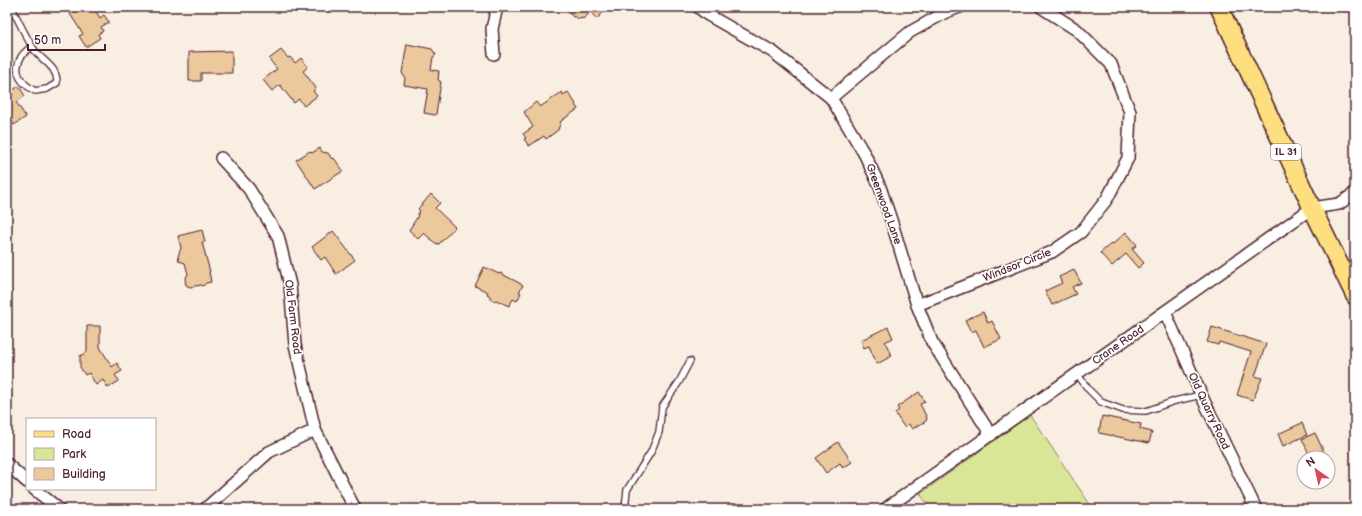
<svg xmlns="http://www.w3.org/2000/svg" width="1362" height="516" font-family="'Balsamiq Sans',sans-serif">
<rect width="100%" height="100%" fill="#f9eee2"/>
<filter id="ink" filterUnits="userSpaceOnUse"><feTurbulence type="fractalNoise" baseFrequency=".025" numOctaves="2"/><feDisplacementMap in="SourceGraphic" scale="8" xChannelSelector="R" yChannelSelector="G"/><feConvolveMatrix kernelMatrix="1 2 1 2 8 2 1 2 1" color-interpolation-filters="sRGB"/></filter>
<g filter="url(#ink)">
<path fill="#d9e698" stroke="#928262" d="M1030,415l63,94h-162l-11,-15z"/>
<g fill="#ecc89d" stroke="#4a1f2b">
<path d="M80,7h13l7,11 4,-3 5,7 -8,5 2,4 -5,3 2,4 -14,9 -7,-11 4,-2 -13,-20z"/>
<path d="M563,7h45l-11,12 -7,-7 -5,6 -7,1 -3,-3 -2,1z"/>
<path d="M407,44l25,5 4,6 -3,2 -2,13 8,1 -1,9 3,2 -5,32 -1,1 -11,-2 4,-24 -24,-4 1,-7 -3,-5z"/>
<path d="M281,50l7,8 2,-1 5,6 6,-5 7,9 -5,4 13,17 -3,3 4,5 -13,10 -5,-7 -5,4 -14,-18 -8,6 -9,-11 14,-11 -8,-10z"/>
<path d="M232,51v22h-31v8h-12v-29z"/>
<path d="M7,81l6,9 6,-4 6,10 -9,6 10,15 -12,8 -7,-11z"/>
<path d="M562,92l1,3 5,-3 8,12 -1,1 3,4 -17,12 -3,9 -12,9 -2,-3 -15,10 -5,-7 2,-1 -3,-4 10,-7 -9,-15 12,-10 4,5z"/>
<path d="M320,148l2,4 6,1 4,6 2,-1 9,13 -28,18 -19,-29 14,-9 2,2z"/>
<path d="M431,194l9,9 -5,5 20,19 -16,17 -4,-1 -11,-10 -6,6 -9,-9 9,-14 -1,-1 3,-4 -2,-2z"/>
<path d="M202,230l3,12h-3l8,30h-1l2,10 -5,1 -3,3 -2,-1 -11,2 -4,-2 -1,-6 3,-5 -3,-11 -6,-2 -1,-5 3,-8 -3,-12z"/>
<path d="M333,231l22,29 -19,14 -11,-17 -4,3 -9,-13z"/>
<path d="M1126,232l11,13 -5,4 12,14 -6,5 -12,-14 -14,12 -12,-13 12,-10 1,1z"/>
<path d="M484,267l15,7 1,-1 23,12 -4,7 2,1 -4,8 -4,-2 -4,7 -13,-6 -2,1 -4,-2v-3l-3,-2 1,-2 -13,-6z"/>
<path d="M1074,270l7,13 -9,4 4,7 -24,11 -7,-14 17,-8 -3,-6z"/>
<path d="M983,312l5,11 4,-2 9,18 -17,8 -8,-17 -5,2 -6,-12z"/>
<path d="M87,326h13v21l12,20 5,-4 5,8 -7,4 4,6 -11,7 -5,-8 -7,5 -7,-12 -4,2 -5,-8v-11l7,-4z"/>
<path d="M888,327l5,11 -8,4 7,14 -15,8 -8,-18 -5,2 -3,-8z"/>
<path d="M1212,327l54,17 -11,32 7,2 -9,22 -16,-5 14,-43 -32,-10 -1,3 -11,-3z"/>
<path d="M919,392l6,10 -5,2 7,14 -1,3 -14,8 -3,-5 -5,3 -9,-14 4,-3 -2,-3z"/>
<path d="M1102,416l39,8 -1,5 12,3 -3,11 -50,-10z"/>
<path d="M1302,423l5,12 -24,11 -5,-12z"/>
<path d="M1315,433l9,19 -13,6 -9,-19z"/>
<path d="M838,442l14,20 -9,6 -3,-5 -14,10 -10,-15z"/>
</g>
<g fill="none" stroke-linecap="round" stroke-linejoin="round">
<g stroke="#4a1f2b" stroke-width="8">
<g id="lane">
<path d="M13,7l1,5c6,12 12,25 19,36 9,14 24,17 24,35l-10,6 -12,2c-13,-7 -23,-18 -14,-34 2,-4 8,-8 11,-11"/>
<path d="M1077,374l12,16 12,12 22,8 23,1 29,-10 26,-6"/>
<path d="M625,509l2,-19 24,-38 8,-20 3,-25 17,-25 11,-21"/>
</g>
</g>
<g stroke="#4a1f2b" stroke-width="14">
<g id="street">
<path d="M698,7l10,8 65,37 58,46 34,57 15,32 12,36 25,82 15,37 59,93"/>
<path d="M494,54l-2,-25 5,-22"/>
<path d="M831,98l79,-66 36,-20 14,-5"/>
<path d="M221,158l28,31 29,47 12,49 5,60 20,85 40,79"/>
<path d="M917,305l135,-53 29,-20 26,-33 21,-41 2,-46 -19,-48 -34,-34 -36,-23"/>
<path d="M1165,312l39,89 52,108"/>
<path d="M7,464l20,18"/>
<path d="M34,489l25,20"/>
<path d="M205,509l64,-57 46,-22"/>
<path d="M885,509l427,-301 27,-4 16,-11"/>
</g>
</g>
<g stroke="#4a1f2b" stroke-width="20">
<path id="primary" d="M1219,7l93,201 43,88"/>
</g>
<use href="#lane" stroke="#fff" stroke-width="5.5"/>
<use href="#street" stroke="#fff" stroke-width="11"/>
<use href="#primary" stroke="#fddf80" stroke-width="17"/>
</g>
</g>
<g text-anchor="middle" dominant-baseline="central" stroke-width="3.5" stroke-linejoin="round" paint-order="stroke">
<rect fill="#fff" stroke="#80626b" stroke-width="1" x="1271" y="144" width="30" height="16" rx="3"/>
<g font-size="10" font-weight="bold" fill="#4a1f2b">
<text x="1286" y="152">IL 31</text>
</g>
<g font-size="11" fill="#4a1f2b" stroke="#fff">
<text transform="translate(884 204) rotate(70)">Greenwood Lane</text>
<text transform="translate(1017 265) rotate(-22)">Windsor Circle</text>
<text transform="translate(293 317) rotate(83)">Old Farm Road</text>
<text transform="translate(1118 345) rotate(-35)">Crane Road</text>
<text transform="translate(1209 411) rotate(65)">Old Quarry Road</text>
</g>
</g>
<rect width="1362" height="516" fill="none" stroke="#fff" stroke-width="24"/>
<rect x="12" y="12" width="1338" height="492" fill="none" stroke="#4a1f2b" stroke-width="1.5" filter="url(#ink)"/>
<rect x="26" y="418" width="130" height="72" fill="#ffffff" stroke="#b7a5aa"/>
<rect x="34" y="431" width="20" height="6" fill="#fddf80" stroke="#b7a5aa"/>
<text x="62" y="438" font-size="12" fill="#4a1f2b">Road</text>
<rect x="34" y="448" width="20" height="12" fill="#d9e698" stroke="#b7a5aa"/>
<text x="62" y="458" font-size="12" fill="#4a1f2b">Park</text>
<rect x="34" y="468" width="20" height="12" fill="#ecc89d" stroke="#b7a5aa"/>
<text x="62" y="478" font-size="12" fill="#4a1f2b">Building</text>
<g transform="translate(1316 470) rotate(326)"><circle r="19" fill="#ffffff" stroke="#b7a5aa"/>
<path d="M0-3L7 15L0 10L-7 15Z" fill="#d1495b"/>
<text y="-6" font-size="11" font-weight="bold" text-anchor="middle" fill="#4a1f2b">N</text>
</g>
<path d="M28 44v6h77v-6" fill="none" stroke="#4a1f2b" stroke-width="2"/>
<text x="34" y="44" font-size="12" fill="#4a1f2b" stroke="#ffffff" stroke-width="3" paint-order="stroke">50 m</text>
</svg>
